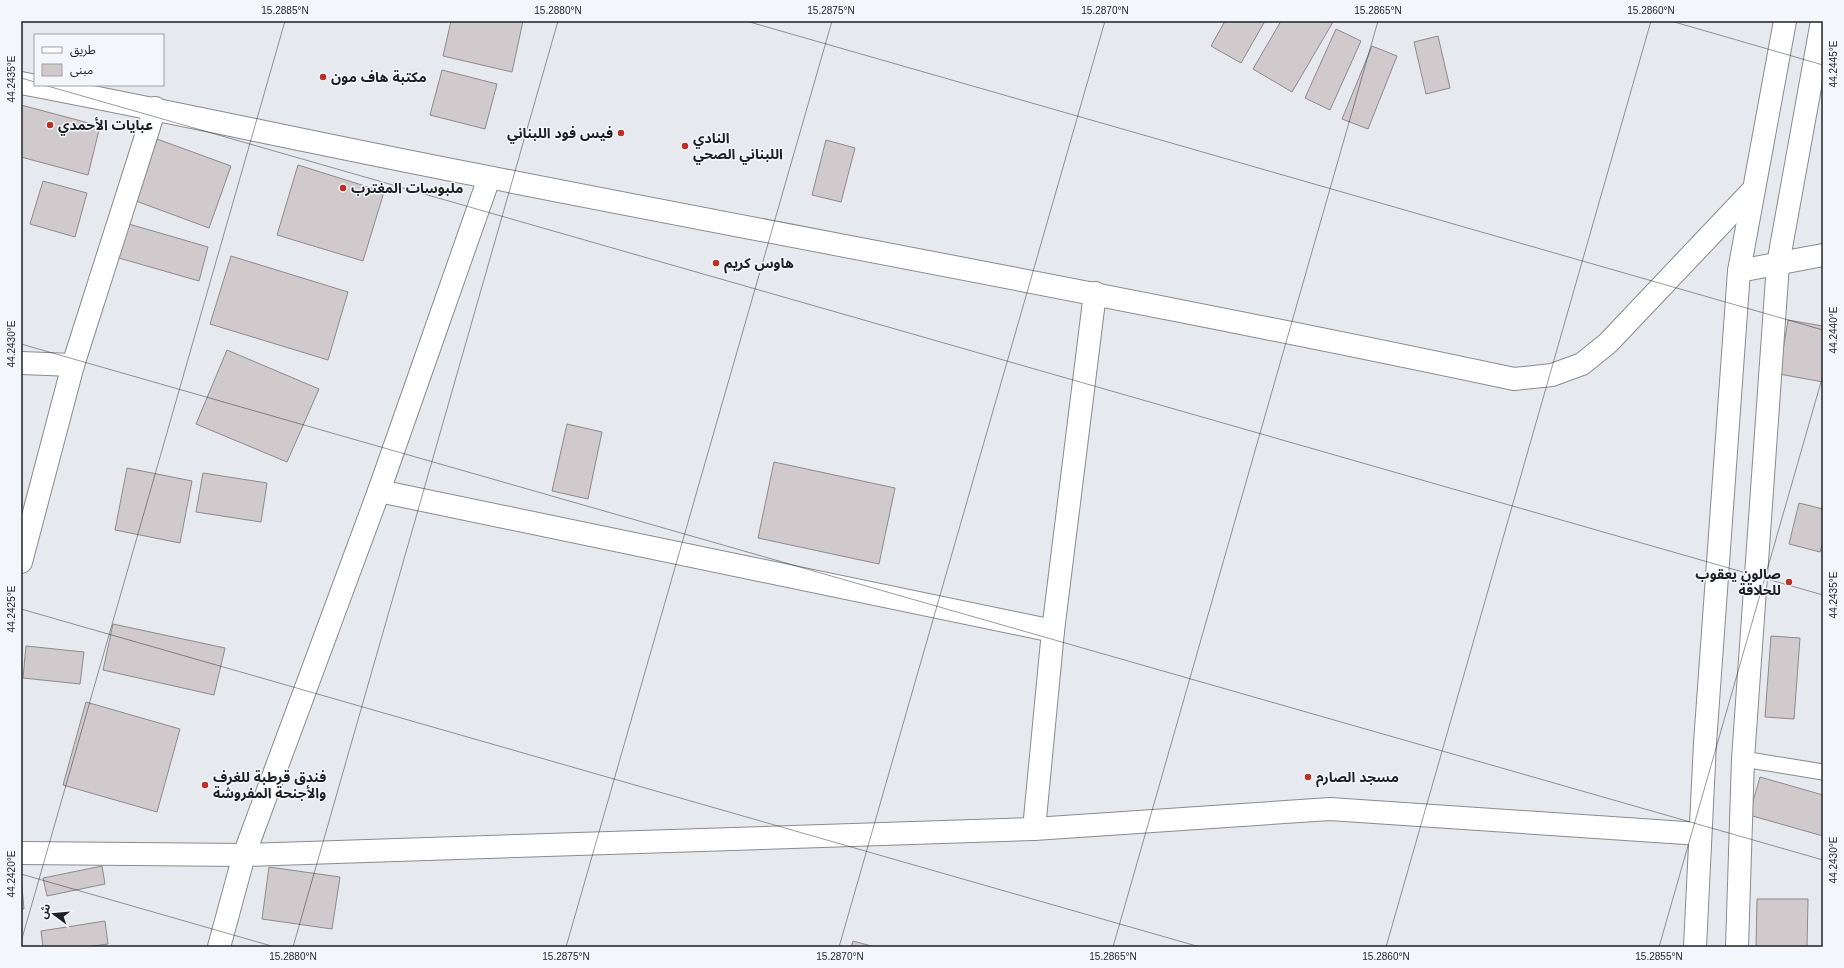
<svg xmlns="http://www.w3.org/2000/svg" width="1844" height="968" font-family="Helvetica,'Noto Sans Arabic',sans-serif">
<rect width="100%" height="100%" fill="#e6eaef"/>
<g fill="#d1cacc" stroke="#8f898b">
<path d="M451,21h72l-11,51 -69,-16z"/>
<path d="M1225,21h40l-24,42 -30,-17z"/>
<path d="M1281,21l52,1 -41,70 -39,-23z"/>
<path d="M1336,29l25,12 -31,69 -25,-12z"/>
<path d="M1438,36l12,52 -24,6 -12,-52z"/>
<path d="M1372,46l25,10 -29,73 -26,-10z"/>
<path d="M442,70l55,14 -12,45 -55,-14z"/>
<path d="M21,105l79,21 -12,49 -67,-18z"/>
<path d="M157,139l74,27 -22,62 -73,-27z"/>
<path d="M826,140l29,8 -14,54 -29,-7z"/>
<path d="M298,165l86,27 -21,69 -86,-26z"/>
<path d="M43,181l44,12 -12,44 -45,-13z"/>
<path d="M129,224l79,23 -9,34 -80,-23z"/>
<path d="M231,256l117,36 -20,68 -118,-36z"/>
<path d="M1788,320l35,6v56l-44,-8z"/>
<path d="M227,350l92,39 -32,73 -91,-38z"/>
<path d="M567,424l35,8 -14,67 -36,-8z"/>
<path d="M774,462l121,26 -16,76 -121,-26z"/>
<path d="M127,468l65,13 -12,62 -65,-13z"/>
<path d="M203,473l64,10 -6,39 -65,-10z"/>
<path d="M1799,503l24,6v33l-3,10 -31,-8z"/>
<path d="M113,624l112,24 -11,47 -111,-25z"/>
<path d="M1771,636l29,2 -6,81 -29,-2z"/>
<path d="M26,646l58,6 -4,32 -57,-6z"/>
<path d="M86,702l94,27 -23,83 -94,-27z"/>
<path d="M1760,777l63,18v41l-74,-21z"/>
<path d="M102,866l3,18 -58,12 -4,-18z"/>
<path d="M269,867l71,10 -8,52 -70,-10z"/>
<path d="M21,877l3,32h-3z"/>
<path d="M1757,899h51l-1,48h-51z"/>
<path d="M105,921l3,23 -22,3h-43l-2,-16z"/>
<path d="M853,941l22,6h-24z"/>
</g>
<g fill="none" stroke-linecap="round" stroke-linejoin="round">
<g stroke="#888b90" stroke-width="17">
<path id="lane" d="M1743,759l80,13"/>
</g>
<g stroke="#888b90" stroke-width="24">
<g id="street">
<path d="M21,83c158,30 315,65 472,95 341,67 682,129 1021,201l38,-4 30,-11 26,-21 145,-153"/>
<path d="M1739,271l84,-16"/>
<path d="M21,363l52,2"/>
<path d="M379,491l674,140"/>
<path d="M21,562l52,-197 82,-257"/>
<path d="M1034,829l19,-198 42,-338"/>
<path d="M21,853l223,2 790,-26 296,-20 370,25"/>
<path d="M219,947l25,-92 135,-364 110,-313"/>
<path d="M1695,947l10,-204 34,-472 46,-250"/>
<path d="M1737,947l6,-188 35,-495 44,-243"/>
</g>
</g>
<use href="#lane" stroke="#fff" stroke-width="15"/>
<use href="#street" stroke="#fff" stroke-width="22"/>
</g>
<path fill="none" stroke="#1e2022" stroke-width="1" stroke-opacity="0.45" d="M746,21l1077,309M1671,21l152,44M21,78l14,4M44,85l1779,510M21,344l1802,516M21,609l1179,338M21,874l254,73M21,942l264,-921M293,947l265,-926M566,947l266,-926M839,947l266,-926M1113,947l265,-926M1386,947l265,-926M1659,947l164,-572"/>
<g fill="#bc2f24" stroke="#f3f7fc" stroke-width="1.5">
<circle cx="323" cy="77" r="4"/>
<circle cx="50" cy="125" r="4"/>
<circle cx="621" cy="133" r="4"/>
<circle cx="685" cy="146" r="4"/>
<circle cx="343" cy="188" r="4"/>
<circle cx="716" cy="263" r="4"/>
<circle cx="1789" cy="582" r="4"/>
<circle cx="1308" cy="777" r="4"/>
<circle cx="205" cy="785" r="4"/>
</g>
<g text-anchor="middle" dominant-baseline="central" stroke-width="3" stroke-linejoin="round" paint-order="stroke">
<g font-size="14" font-weight="bold" fill="#1e2022" stroke="#f3f7fc" text-anchor="start">
<text x="331" y="77">مكتبة هاف مون</text>
<text x="58" y="125">عبايات الأحمدي</text>
<text x="613" y="133" text-anchor="end">فيس فود اللبناني</text>
<text x="693" y="138">النادي<tspan x="693" dy="16">اللبناني الصحي</tspan></text>
<text x="351" y="188">ملبوسات المغترب</text>
<text x="724" y="263">هاوس كريم</text>
<text x="1781" y="574" text-anchor="end">صالون يعقوب<tspan x="1781" dy="16">للحلاقة</tspan></text>
<text x="213" y="777">فندق قرطبة للغرف<tspan x="213" dy="16">والأجنحة المفروشة</tspan></text>
<text x="1316" y="777">مسجد الصارم</text>
</g>
</g>
<rect width="1844" height="968" fill="none" stroke="#f3f7fc" stroke-width="44"/>
<rect x="34" y="34" width="130" height="52" fill="#f3f7fc" stroke="#9ea1a5"/>
<rect x="42" y="47" width="20" height="6" fill="#ffffff" stroke="#9ea1a5"/>
<text x="70" y="54" font-size="12" fill="#1e2022">طريق</text>
<rect x="42" y="64" width="20" height="12" fill="#d1cacc" stroke="#9ea1a5"/>
<text x="70" y="74" font-size="12" fill="#1e2022">مبنى</text>
<g transform="translate(54 914) rotate(286)" stroke="#f3f7fc" stroke-width="3" paint-order="stroke">
<path d="M0-3L7 15L0 10L-7 15Z" fill="#1e2022"/>
<text y="-6" font-size="11" font-weight="bold" text-anchor="middle" fill="#1e2022">ش</text>
</g>
<rect x="22" y="22" width="1800" height="924" fill="none" stroke="#1e2022" stroke-width="1.5"/>
<g font-size="10" text-anchor="middle" fill="#1e2022">
<text x="285" y="14">15.2885°N</text>
<text x="558" y="14">15.2880°N</text>
<text x="831" y="14">15.2875°N</text>
<text x="1105" y="14">15.2870°N</text>
<text x="1378" y="14">15.2865°N</text>
<text x="1651" y="14">15.2860°N</text>
<text transform="translate(1833 64) rotate(-90)" y="4">44.2445°E</text>
<text transform="translate(11 79) rotate(-90)" y="4">44.2435°E</text>
<text transform="translate(1833 330) rotate(-90)" y="4">44.2440°E</text>
<text transform="translate(11 344) rotate(-90)" y="4">44.2430°E</text>
<text transform="translate(1833 595) rotate(-90)" y="4">44.2435°E</text>
<text transform="translate(11 609) rotate(-90)" y="4">44.2425°E</text>
<text transform="translate(1833 860) rotate(-90)" y="4">44.2430°E</text>
<text transform="translate(11 874) rotate(-90)" y="4">44.2420°E</text>
<text x="293" y="960">15.2880°N</text>
<text x="566" y="960">15.2875°N</text>
<text x="840" y="960">15.2870°N</text>
<text x="1113" y="960">15.2865°N</text>
<text x="1386" y="960">15.2860°N</text>
<text x="1659" y="960">15.2855°N</text>
</g>
</svg>
